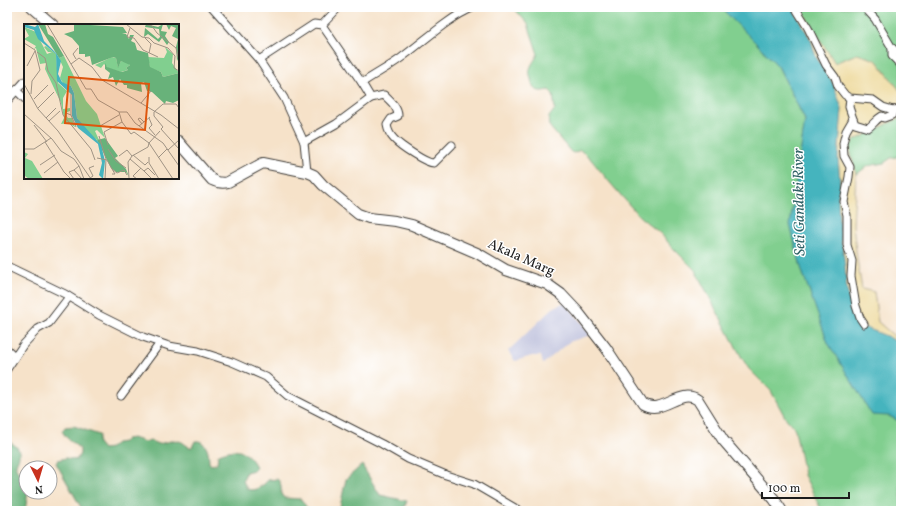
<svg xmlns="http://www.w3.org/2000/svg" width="908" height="518" font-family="Vollkorn,serif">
<rect width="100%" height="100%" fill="#fff"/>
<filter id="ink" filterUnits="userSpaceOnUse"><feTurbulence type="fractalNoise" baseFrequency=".025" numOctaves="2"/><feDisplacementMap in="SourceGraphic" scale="8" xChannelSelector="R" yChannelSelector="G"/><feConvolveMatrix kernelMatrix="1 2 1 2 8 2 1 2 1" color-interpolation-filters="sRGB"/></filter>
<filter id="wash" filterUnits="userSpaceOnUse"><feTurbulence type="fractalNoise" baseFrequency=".012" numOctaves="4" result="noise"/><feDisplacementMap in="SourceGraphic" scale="16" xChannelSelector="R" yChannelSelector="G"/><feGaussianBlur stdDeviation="0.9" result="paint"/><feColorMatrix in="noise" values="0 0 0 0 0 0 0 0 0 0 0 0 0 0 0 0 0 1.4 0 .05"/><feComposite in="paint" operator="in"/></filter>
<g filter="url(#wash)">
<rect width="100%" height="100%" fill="#f6e2c9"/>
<path fill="#c0c2dd" d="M565,302l26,33 -22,7 -26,22 -2,-8h-9l-17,5 -7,-10 45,-43z"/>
<g fill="#81cf8f" stroke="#4e7656">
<path d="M513,7h207l38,38 20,21 27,54 -9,66 6,85 11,29 76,116 12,6v89h-79l-18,-36 -9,-46 -10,-12 -14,-26 -22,-22 -7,-11 -47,-88 -22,-22 -12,-14 -22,-18 -27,-31 -23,-28 -9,-7 -6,3 -3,-1 -21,-25 -1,-10 6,-8 -2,-15 -4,-4c-12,3 -16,0 -18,-11 -1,-3 -2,-8 -1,-10 1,-5 6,-10 8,-15l-10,-30z"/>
<path d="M800,7h101v85l-25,-32 -19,-6 -22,9 -22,-34z"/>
<path d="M901,117v39l-10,2 -7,5 -17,3 -11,9 -7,-29 6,-6z"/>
</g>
<g fill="#68b27a" stroke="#42674b">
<path d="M74,426l25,9 -1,8 5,6 7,-1 6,-5 7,-1 3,-3 7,-1 12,4 6,-1 7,3 17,-4 7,2 7,5h3l3,-6h5c8,5 9,13 9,22l3,2 5,-2 1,-8 1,-1c17,-7 29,-4 37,13l-2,3 -8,2 -3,9 4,8c8,3 16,-3 21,-9l9,-1c6,4 3,11 5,17l3,2 16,1 8,12h-226l-27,-48 2,-3 8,-2 10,2 4,-6v-5l-14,-12 -4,-6 3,-4z"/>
<path d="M7,442c6,1 14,6 12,14 -1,7 -7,9 1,18l6,2v16h2l-3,19h-18z"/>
<path d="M362,465l18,30 27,6 -4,10h-64l7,-32z"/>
</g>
<path fill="#eeda9e" stroke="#857b5d" d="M792,7h8l13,22 22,34 22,-9 19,6 25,32v25l-46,23 -6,6 7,29 -3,50 4,34 5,30 12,3 4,30 23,20v3l-12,-8 -34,-13 -8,-34 -2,-24 -6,-44 -1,-26 2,-13 -2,-25 4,-49 -12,-32 -14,-20 -5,-17z"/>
<path fill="#45b4be" stroke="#30686d" d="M720,7h72l19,33 5,17 17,26 9,26 -4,49 2,25 -2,13 1,26 6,44 2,24 9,34 33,13 12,8v77l-12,-6 -17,-1 -44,-72 -26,-72 -12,-46 15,-105 -27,-54 -20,-21z"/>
</g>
<g filter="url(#ink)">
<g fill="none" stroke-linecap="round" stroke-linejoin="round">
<g stroke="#3d3a36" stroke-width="9">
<g id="minor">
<path d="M212,7l47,53 25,38 20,44 3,30"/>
<path d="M795,7l13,21 18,37 9,12 3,9 7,9 5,3 23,2 10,7 10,3 8,-1"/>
<path d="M864,7l11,12 17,29 9,7"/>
<path d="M322,25l40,58"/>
<path d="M892,48v8l9,9"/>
<path d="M259,60l55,-36 8,1 17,-18"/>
<path d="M16,90l9,9"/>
<path d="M371,98l13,-3c6,6 14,12 14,21l-7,3 -4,6c1,6 3,10 7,14 5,6 33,25 40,24l18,-18"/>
<path d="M850,98l-1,9 4,12 -7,12 -3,12 1,13 6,11 -1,10 -5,25 3,13v30l5,16 -1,15 5,30 4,12 4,6"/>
<path d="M7,101l18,-20"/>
<path d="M853,119l2,5 13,4c5,-3 7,-8 14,-12l2,2 8,-3 1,-5"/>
<path d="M304,142l32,-18 35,-26 -9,-15c13,-9 27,-16 39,-25 25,-18 45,-39 73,-51"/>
<path d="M7,266l58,28 34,21 44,22 26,9 29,5 34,11 34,15 22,19 94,48 26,15 38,16 28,9 46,27"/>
<path d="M7,349l8,8"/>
<path d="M7,369l16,-24 15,-16 11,-6 20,-26"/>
<path d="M121,396l39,-53"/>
</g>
</g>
<g stroke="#3d3a36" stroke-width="12">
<g id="secondary">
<path d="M32,7l21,18"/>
<path d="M178,141l34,39c6,3 10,4 16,2l35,-19 44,9 7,3 9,10 35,29 11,4 26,3 17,4 65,28 29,17 41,14 14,10 17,18 28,36 37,56c20,12 37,-17 55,-4l25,40 51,59 8,12"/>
</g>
</g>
<use href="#minor" stroke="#fff" stroke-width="7"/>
<use href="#secondary" stroke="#fff" stroke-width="10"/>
</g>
</g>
<g text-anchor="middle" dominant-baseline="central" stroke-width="3" stroke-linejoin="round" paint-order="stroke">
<g font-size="14" fill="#1c1c1c" stroke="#fff">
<text transform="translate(521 258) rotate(24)">Akala Marg</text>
</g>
<g font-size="15" font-style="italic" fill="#2e6065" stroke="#fff">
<text transform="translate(800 202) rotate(-91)">Seti Gandaki River</text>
</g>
</g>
<g transform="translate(24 24)">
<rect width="155" height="155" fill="#f6e2c9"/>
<path d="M0,3l12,5 11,22 5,-2h-4l-4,-5 2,-1 10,8 2,29 9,8 -4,7v11l7,-1v3l-5,2 3,5h4l3,9 -7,-4 -7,1 3,-6 -3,-15 -16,-34 1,-6 -6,1 -4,-16 -2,1 2,-3 -12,-7 5,-3zM141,23l8,7 -1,9 7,10 -16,4 -2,-5 -11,-4 -2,-11 16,1 3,-6zM40,32l22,45 11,13 8,24 -8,-8 -2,1 4,9h-2l-9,-6 -11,-16 -3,-25 -3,-7 -8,-3 -3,-5 3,-11 -4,-9zM88,33l4,1 2,9 3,-6 6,1 3,3 -4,3 2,2 -7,2 -13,-4 -4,-4 -3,4 -6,-3zM0,128l4,2 -3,4 7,3 11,18h-14l-4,-3z" fill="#81cf8f"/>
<path d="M14,0h7l3,10 5,3 11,19 -5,2zM50,0l49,3 4,6h-5l4,1 3,5 1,-4h4l-3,6 4,2 2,7 11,3 2,14 11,5 2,5 16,-4v27l-6,3 -7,-2 -1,3 -13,-12 -5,-1 -3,-9 -3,1 1,9 -15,-4v-3h-3l-4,-6 -4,7 -3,-9 -5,2 2,-6 -5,-4v-6l2,4 15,5 6,-2 -2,-2 4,-3 -9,-4 -3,7 -2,-10 -3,-1 -21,8 -2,-9 -5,1v-3h-6v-8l-7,-8 -8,-4 10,-3zM122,0l12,3 5,-3 -2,7 6,1 -2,4 4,6 -2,3 -5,-7 -3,4 -11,-8 -4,3 1,-9 13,11 2,-2 -1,-8 -14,-2zM142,0h13v33l-2,4 -1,-14 2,-8 -6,-3 4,-8 -5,-2 -2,4zM81,114l13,18 -3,2 11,11 3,8 -3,-5h-10l-5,-4 -14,-28z" fill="#68b27a"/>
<path d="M0,0l11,3 3,-3 6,17 12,12 5,8 -3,13 4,8 9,4 3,7 3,25 24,27 4,16 -2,18 -4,-4 3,-12 -4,-19 -20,-16 -6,-12v-21l-15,-14 -1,-27 -18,-15 -4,-9 -10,-3z" fill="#45b4be"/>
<path fill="none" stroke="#9f9384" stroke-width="1" d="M23,0l39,65h5l7,11 21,12h8l8,11 28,20 16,23M102,0l16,13 7,1 5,5 14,5 7,8 -1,12 5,3M120,0l8,2 5,7 19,15 3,13M106,4l-3,9 7,1 9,12 15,7M121,14l6,6 -2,9M0,19l11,7 5,20 -8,11 -1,13M13,28l8,6 3,13 8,12 7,32 28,34 4,11M52,35l-3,-5 5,-6M47,40l8,-6 13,9 10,13 59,35 18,14M3,42l8,-15M0,60l14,25 20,22 33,48M10,75l14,-14M117,79l10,-12M14,84l16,-16M95,88l3,10 9,12 3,-2 15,11 24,36M130,88v4l9,11 -2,2 18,20M130,88l9,-8h13l3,4M0,90l28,25 9,12 13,8 5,7 -5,4 8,9M47,91v-21M42,93v-4l5,2 5,12M22,94l10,-10M125,94l3,7 -3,3 6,7M25,97l11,-10M118,100l-4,-5 2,-1 4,4M10,101l13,17M76,102l19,-11M115,102l11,-9M75,112l7,23 -1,20M21,118l19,30 7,7M125,119l11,-12M84,121l-4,-13 18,-10M0,125h10l17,-11M84,125l8,12 10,7M144,126l11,-10M109,131l12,10 3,-3M95,132l8,-6 5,6M125,133v6l10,16M73,134l10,2 5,9M134,134l9,-9M106,135l14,12M16,141l15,-10M55,142l5,13M50,146l-5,2 5,7M20,149l14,-11M88,150h3l-3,-5 5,4 7,-3 3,5M66,154l3,-2 -4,-8 5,-2M105,154l-1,-16 4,-6 16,-9 1,-4M113,155l-4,-3 8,-8M128,155l-8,-8 4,-3 7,7"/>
<path fill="#de560d" fill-opacity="0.15" stroke="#de560d" stroke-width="2" d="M45,53l80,7 -4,46 -80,-7z"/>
<rect width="155" height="155" fill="none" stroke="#1c1c1c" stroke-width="2"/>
</g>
<rect width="908" height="518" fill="none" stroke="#fff" stroke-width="24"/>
<g transform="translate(38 480) rotate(175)"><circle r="19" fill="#ffffff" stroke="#a4a4a4"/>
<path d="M0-3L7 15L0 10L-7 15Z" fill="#c8321e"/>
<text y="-6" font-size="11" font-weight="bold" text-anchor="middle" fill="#1c1c1c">N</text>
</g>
<path d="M762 492v6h87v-6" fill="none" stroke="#1c1c1c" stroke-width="2"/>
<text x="768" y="492" font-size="12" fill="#1c1c1c" stroke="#ffffff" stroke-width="3" paint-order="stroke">100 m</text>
</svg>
